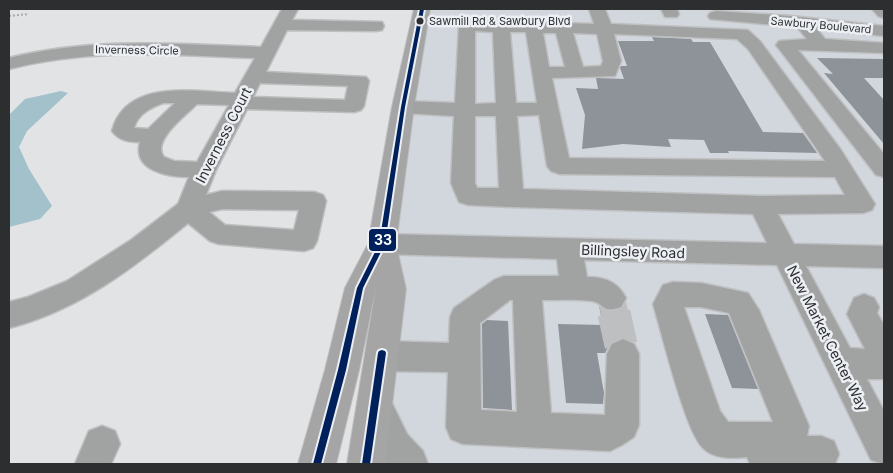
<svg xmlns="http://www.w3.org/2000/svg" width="893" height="473" font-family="Inter,sans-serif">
<rect width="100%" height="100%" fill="#e1e3e5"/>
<path fill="#d2d6dd" d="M422,9h462v455h-518l25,-175 12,-182z"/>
<path fill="#a2c1cb" d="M61,91l7,2 -41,38 -8,16 10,22 23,37 -12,13 -31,8v-112l16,-16z"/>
<g fill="#8e9399">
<path d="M652,37l39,2 2,3h17l53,90 40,1 14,20 -89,-2 1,2h-19l-6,-13 -36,-1 3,8 -48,-3 -41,5 3,-34 -9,-27 22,1 -2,-11 28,1 -4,-11 1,-2h6l-9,-25h36z"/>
<path d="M817,58l67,1v19h-20l20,22v44l-60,-71 9,1z"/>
<path d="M625,303l9,39 -12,-5 -11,5 -6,11h-8l7,40 -1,11 -37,-1 -8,-79 45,1 -4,-19 7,5h9l7,-2z"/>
<path d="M705,314l23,1 30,74 -26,-1z"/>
<path d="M487,320l21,1 4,89 -29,-2 -1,-84z"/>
</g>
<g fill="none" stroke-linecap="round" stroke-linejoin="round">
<path stroke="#bdbfc1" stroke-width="27" stroke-dasharray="27 13" stroke-linecap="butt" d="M611,298l4,16"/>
<path stroke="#bdbfc1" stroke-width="33" stroke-dasharray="33 17" stroke-linecap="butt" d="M614,313l9,41"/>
<g stroke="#bebfc0" stroke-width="3">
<g id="minor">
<path d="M282,9h16l-6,11 90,2 2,4 -2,4 -6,1 -89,-1 -21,42 100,5 3,4 -5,25 -3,4 -7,2 -107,-3 -31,61 -10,25 16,-4 92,1 9,3 3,6 -9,40 -4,7 -9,3 -85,-7 -9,-3 -22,-18c-55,45 -109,87 -179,105v-26l19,-5 39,-16 64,-41 47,-36 11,-27c-20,0 -57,-6 -49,-35 -10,0 -21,-1 -28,-11 14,-53 83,-39 123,-38l20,-35c-83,-3 -165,-10 -246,11v-11c83,-21 167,-14 252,-11zM260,83l88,3 -3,14 -92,-3zM163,103h12l-27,26 -14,-1c4,-14 16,-20 29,-25zM197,104l32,1 -32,57 -23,-1 -10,-4c-13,-16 22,-42 33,-53zM222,209l77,1 -5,20 -69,-5 -16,-13z"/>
<path d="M589,9h16l6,15 137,6 12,11 81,109 34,54 -3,6 -9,3 -85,1 16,30 90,2v22l-78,-2 44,82 15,1 -18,-35 7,-16 10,-4 10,4 5,9 -2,6 7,12v54h-17l17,32v53l-13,-4 -94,-195 -193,-5 3,17c18,0 31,5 39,21l-5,9c-20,7 -16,-4 -29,-6 -16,-2 -34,-1 -50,-1l9,113 54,2 2,-61 5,-10 11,-5 11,5 5,10v71l-5,12 -12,8 -12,6 -147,-7 -12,-5 -5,-12 2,-55 -66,-1 -11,-5 -5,-10 5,-10 11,-5 67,2 1,-26 4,-9 40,-28 10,-4h55l-2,-17 -175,-5 -9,-3 -4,-7 4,-7 9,-3 385,9 -14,-29 -241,-7 -44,-2 -9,-3 -8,-19 3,-67 -51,-3 -7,-2 -3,-4 3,-4 7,-2 52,2 4,-77 2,-4 40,-1 93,3zM475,31l18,1 3,71 -21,1zM510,32h16l11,71h-21zM543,33h13l9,34h-16zM573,33l24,1 6,27 -2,5 -18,1zM614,34l123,5 11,10 77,112 -256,-3 -17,-80 63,-2 6,-15zM539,115l8,51 4,5 8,3 276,3 10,18 -84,1 -238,-7 -6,-73zM475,116h21l3,72h-22l-2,-5zM510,300h3l4,112 -36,-2 -1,-87z"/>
<path d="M661,9h16l2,5 -2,3h-12z"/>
<path d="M872,9h12v9l-6,-2z"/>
<path d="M716,11l74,5 94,10v10l-67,-7 8,10 59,4v10l-86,-3 86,104v23l-8,-2 -100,-130 3,-4 28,-2 -10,-12 -87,-8 -2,-3 2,-3z"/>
<path d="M673,282l28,1 47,10 11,17 50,116 -2,10h14l13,5 5,13 -4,10h-85l-3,-7c-14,1 -32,3 -44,-9 -18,-17 -41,-115 -50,-144l10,-19zM684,307h17l28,6 44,109h-45l-8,-11z"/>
<path d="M375,388l12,5 20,41 16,17 5,13h-42l-5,-4 -23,-55 5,-12z"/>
<path d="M102,426l13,5 5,13 -9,20h-36l14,-33z"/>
</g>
</g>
<g stroke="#bebfc0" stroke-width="2">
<path id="major" d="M414,9h16l-16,98 -18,137 10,45 -21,175h-38l29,-177 -17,83 -23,94h-38l27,-94 20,-82 23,-44 24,-137z"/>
</g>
<path stroke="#a7a8a9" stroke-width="2" stroke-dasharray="2 2" stroke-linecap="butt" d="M9,16l20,-2"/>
<use href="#minor" fill="#a1a2a2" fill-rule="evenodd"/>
<use href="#major" fill="#a5a5a5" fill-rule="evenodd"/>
<g stroke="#eceff4" stroke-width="4">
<g id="bus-1">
<path d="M420,9h4l-19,98 -20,137 -22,44 -17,82 -25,94h-8l25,-94 19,-82 22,-44 22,-137z"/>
<path d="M382,350l3,1 1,2 -16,111h-8l16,-111 1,-2z"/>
</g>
</g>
<use href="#bus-1" fill="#00205b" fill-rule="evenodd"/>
</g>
<circle fill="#2d2e30" stroke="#eceff4" stroke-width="2" cx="420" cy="21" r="4.5"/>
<g text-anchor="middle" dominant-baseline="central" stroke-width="5" stroke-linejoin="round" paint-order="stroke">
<g font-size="11" fill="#2d2e30" stroke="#eceff4" text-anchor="start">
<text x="429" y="21">Sawmill Rd &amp; Sawbury Blvd</text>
</g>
<g font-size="11" fill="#2d2e30" stroke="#eceff4">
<text transform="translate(821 25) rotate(5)">Sawbury Boulevard</text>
<text transform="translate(137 50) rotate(1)">Inverness Circle</text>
</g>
<g font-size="14" fill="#2d2e30" stroke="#eceff4">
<text transform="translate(223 135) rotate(-63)">Inverness Court</text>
<text transform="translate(633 251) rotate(2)">Billingsley Road</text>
<text transform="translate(828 338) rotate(63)">New Market Center Way</text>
</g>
</g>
<rect stroke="#eceff4" stroke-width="2" x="368" y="228" width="29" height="24" rx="5" fill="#00205b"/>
<g font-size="14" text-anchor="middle" font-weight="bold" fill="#fff">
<text x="383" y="245">33</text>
</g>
<rect width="893" height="473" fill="none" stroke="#2d2e30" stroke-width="20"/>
</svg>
